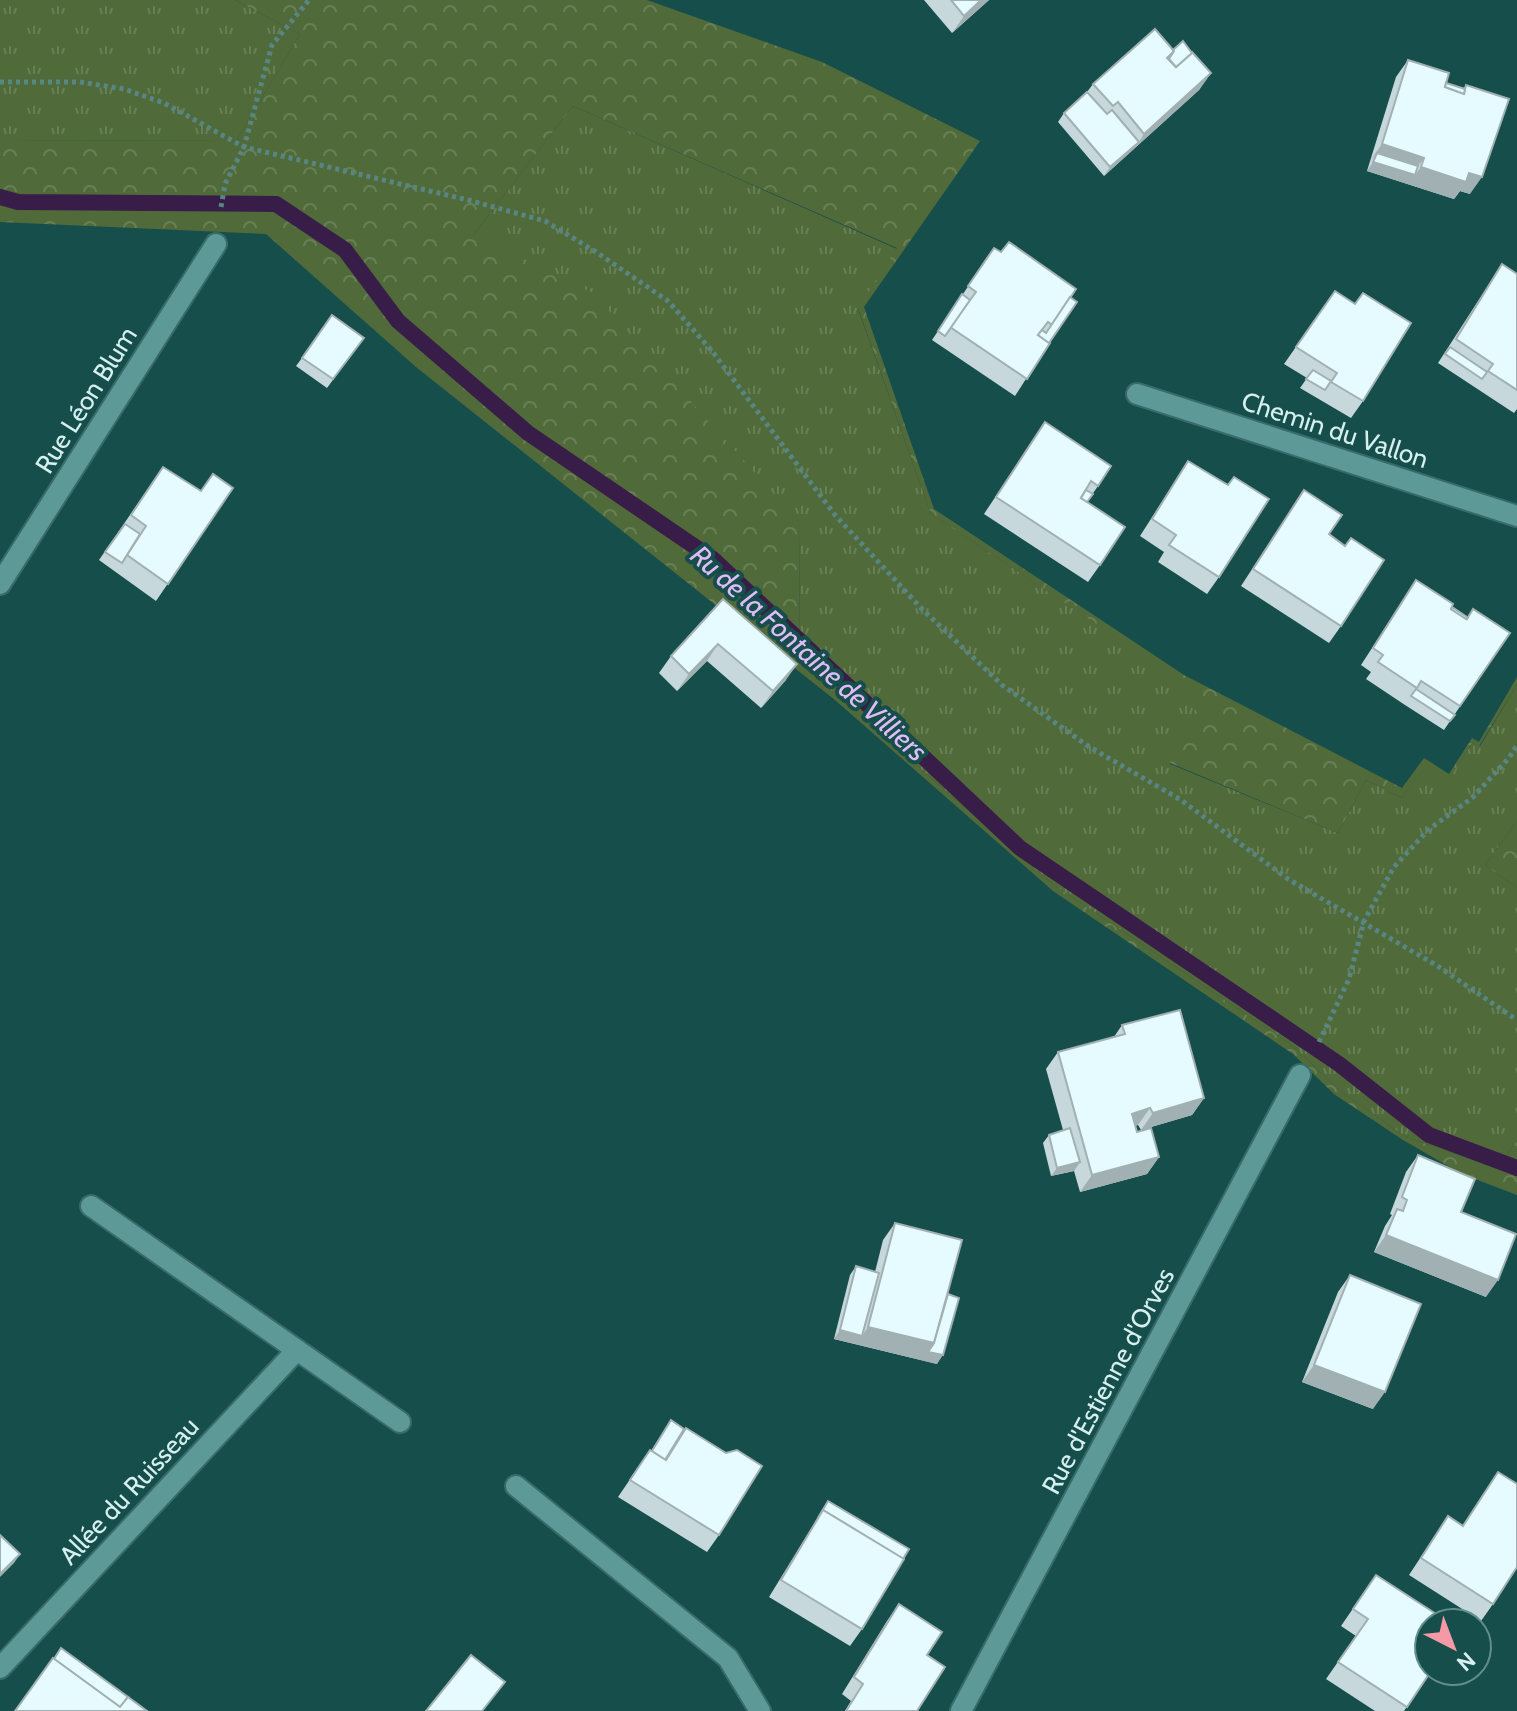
<svg xmlns="http://www.w3.org/2000/svg" width="1517" height="1711" font-family="Cabin,sans-serif">
<defs>
<pattern id="grass-tufts" width="24" height="20" patternUnits="userSpaceOnUse" patternTransform="scale(2)"><rect width="24" height="20" fill="#516a3a"/><path d="M3 7l-1-3M5 7V3M7 7l1-3M15 17l-1-3M17 17v-4M19 17l1-3" fill="none" stroke="#698057"/></pattern>
<pattern id="forest-crowns" width="20" height="18" patternUnits="userSpaceOnUse" patternTransform="scale(2)"><rect width="20" height="18" fill="#516a3a"/><path d="M2 6a3 3 0 1 1 6 0M12 15a3 3 0 1 1 6 0" fill="none" stroke="#698057"/></pattern>
</defs>
<rect width="100%" height="100%" fill="#164e4c"/>
<g fill="url(#grass-tufts)">
<path d="M0,0h235l65,34 -64,107 -236,-1z"/>
<path d="M573,106l324,143 -39,60 73,205 272,180 -33,70 168,69 28,-53 36,18 23,-32 23,14 25,-38 7,4 37,-61v136l-32,44 32,23v252l-19,28 -92,-31 -67,-47 -46,-44 -239,-161 -254,-221 -1,-142 -325,-288z"/>
</g>
<g fill="url(#forest-crowns)">
<path d="M235,0h412l175,62 158,79 -116,166 70,202 250,166 218,113 22,-30 25,16 23,-36 7,4 38,-65v8l-38,61 -6,-4 -25,39 -23,-14 -23,31 -36,-18 -28,53 -168,-70 32,-69 -271,-180 -73,-206 39,-60 -324,-142 -99,128 119,59 206,229 1,142 254,221 239,161 46,44 67,47 92,31 19,-28v55l-55,-21 -59,-34 -69,-46 -41,-40 -240,-163 -218,-191 -419,-333 -150,-133 -266,-12v-82l236,1 64,-107z"/>
<path d="M1517,821v67l-32,-23z"/>
</g>
<g fill="none" stroke-linecap="round" stroke-linejoin="round">
<path stroke="#381d48" stroke-width="16" d="M0,197l18,5 258,2 69,46 53,71 130,112 185,126 307,289 319,216 90,71 88,33"/>
<g stroke="#386b69" stroke-width="24">
<g id="minor">
<path d="M1137,394l380,122"/>
<path d="M0,584l216,-340"/>
<path d="M91,1206l309,216"/>
<path d="M516,1486l212,172 32,53"/>
<path d="M0,1668l297,-318"/>
<path d="M961,1711l339,-636"/>
</g>
</g>
<g stroke="#588684" stroke-width="5" stroke-dasharray="4 4" stroke-linecap="butt">
<path d="M0,82h80l44,7 40,14 80,44 224,53 77,21 51,31 72,49 44,50 123,164 86,93 81,77 86,61 93,54 107,79 148,86 81,55"/>
<path d="M221,207l4,-23 19,-37 28,-102 37,-45"/>
<path d="M1319,1042l30,-63 15,-58 30,-54 34,-37 44,-32 37,-40 8,-13"/>
</g>
<use href="#minor" stroke="#5d9a97" stroke-width="20"/>
</g>
<g fill="#c6d8db">
<path d="M924,0h65l-37,33z"/>
<path d="M1173,50l19,3 19,20 -12,17 -95,86 -46,-54 6,-9 23,-21 6,-8z"/>
<path d="M1408,60l38,23 18,5 2,-3 4,109 -10,-3 -6,8 -87,-28 29,-94z"/>
<path d="M994,248l76,49 -21,46 -34,53 -83,-56z"/>
<path d="M1502,264l15,10v135l-3,4 -76,-50z"/>
<path d="M1335,291l20,13 8,97 -12,17 -51,-30 7,-10 -23,-14z"/>
<path d="M364,338l-37,50 -31,-22 6,-8z"/>
<path d="M1045,422l53,64 -11,16 13,63 -12,17 -104,-68z"/>
<path d="M1188,461l31,116 -12,17 -49,-32 6,-10 -24,-16z"/>
<path d="M163,467l38,24 32,-3 -77,113 -57,-41z"/>
<path d="M1304,490l25,44 12,92 -12,17 -88,-57z"/>
<path d="M1416,580l51,37 43,16 -66,97 -39,-25 1,-3 -1,3 -39,-26 5,-7 -10,-7z"/>
<path d="M723,599l63,81 -25,28 -54,-47 -30,30 -18,-18 12,-17z"/>
<path d="M1122,1025l82,73 -12,17 -51,15 -3,-5 -3,1 2,6 22,25 -12,17 -67,18 -6,-21 -23,5 -8,-33 6,-8 14,-5 -17,-61 12,-17 56,-15z"/>
<path d="M1418,1155l43,57 25,85 -112,-45 11,-26 7,-11 -2,-1 16,-42z"/>
<path d="M895,1223l53,71 -11,70 -103,-25 16,-64 6,-9 19,6 8,-32z"/>
<path d="M1350,1275l23,134 -71,-27 36,-90z"/>
<path d="M671,1420l48,115 -12,17 -89,-55 32,-47 1,1z"/>
<path d="M1498,1472l-5,132 -12,17 -72,-46 39,-59 15,9z"/>
<path d="M828,1501l34,128 -12,17 -81,-49z"/>
<path d="M1376,1575l55,96 -27,40h-29l-49,-32 30,-43 -15,-10z"/>
<path d="M899,1604l28,51 -10,56h-72l6,-10 -9,-7 45,-73z"/>
</g>
<g fill="#a1b0b2">
<path d="M981,0h8l-37,33 12,-17z"/>
<path d="M1211,73l-12,17 -95,86 6,-9 29,-25 5,-8z"/>
<path d="M1382,144l42,14 -12,16 3,1 6,-8 48,6 13,4 -12,17 -10,-3 -6,8 -87,-28 6,-9 4,-9 -7,8z"/>
<path d="M718,644l-11,17 -30,30 12,-17z"/>
<path d="M797,664l-11,16 -25,28 12,-17z"/>
<path d="M1204,1098l-12,17 -51,15 12,-17z"/>
<path d="M1150,1108l-12,17 -18,6 12,-17z"/>
<path d="M1159,1157l-12,17 -67,18 12,-17z"/>
<path d="M1080,1162l-6,9 -23,5 6,-8z"/>
<path d="M1386,1235l112,45 -12,17 -112,-45z"/>
<path d="M868,1327l66,16 9,12 -6,9 -103,-25 6,-9 22,6z"/>
<path d="M1314,1365l71,27 -12,17 -71,-27z"/>
<path d="M20,1554l-6,9 -14,14v-3z"/>
</g>
<g fill="#e6fbff" stroke="#a1b0b2" stroke-width="2">
<path d="M951,0h30l-17,16z"/>
<path d="M1155,29l19,22 -7,7 9,9 16,-15 19,21 -67,61 -26,-32 -5,4 -20,-22z"/>
<path d="M1183,41l9,12 -16,14 -7,-8 5,-8 -1,-1z"/>
<path d="M1408,60l41,13 -4,14 19,7 2,-9 43,14 -27,78 -13,-4 -3,9 -45,-15 3,-9 -42,-14z"/>
<path d="M1446,83l19,6 -1,5 -19,-7z"/>
<path d="M1087,92l20,22 5,-4 27,32 -29,25 -46,-54z"/>
<path d="M1377,153l41,13 -3,9 -42,-13z"/>
<path d="M1009,242l67,47 -24,36 -4,-3 -10,13 12,8 -23,36 -77,-52 26,-35 -8,-6 26,-38 7,4z"/>
<path d="M1502,264l15,10v116l-29,-19 5,-7 -37,-25z"/>
<path d="M1335,291l20,13 8,-11 48,30 -48,78 -32,-19 6,-9 -41,-26z"/>
<path d="M962,294l8,6 -25,36 -7,-5z"/>
<path d="M1070,297l7,5 -28,41 -11,-8 4,-5 4,3z"/>
<path d="M332,315l32,23 -31,41 -31,-21z"/>
<path d="M1450,347l37,25 -5,7 -37,-25z"/>
<path d="M1313,370l18,11 -6,9 -19,-11z"/>
<path d="M1045,422l66,44 -13,20 -7,-5 -10,17 44,29 -25,38 -104,-68z"/>
<path d="M1188,461l40,24 6,-8 35,22 -50,78 -50,-32 7,-10 -24,-16z"/>
<path d="M163,467l38,24 12,-17 20,14 -65,96 -41,-29 19,-29 -15,-11z"/>
<path d="M1086,490l7,4 -6,8 -6,-4z"/>
<path d="M1304,490l38,25 -13,19 16,12 6,-8 33,22 -43,66 -88,-57z"/>
<path d="M125,524l15,10 -18,29 -17,-11z"/>
<path d="M1416,580l37,24 -2,5 16,10 6,-10 37,24 -50,73 -39,-25 -4,7 -39,-26 5,-7 -10,-7z"/>
<path d="M723,599l74,65 -24,27 -55,-47 -29,30 -18,-18z"/>
<path d="M1452,607l15,10 -1,2 -15,-10z"/>
<path d="M1416,689l39,26 -5,6 -39,-25z"/>
<path d="M1180,1010l24,88 -51,15 -3,-5 -18,6 5,18 14,-4 8,29 -67,18 -34,-123 67,-18 -3,-9z"/>
<path d="M1070,1128l10,34 -23,6 -8,-33z"/>
<path d="M1418,1155l57,24 -14,33 55,22 -18,46 -112,-45 11,-26 6,2 4,-11 -5,-3z"/>
<path d="M895,1223l67,17 -28,103 -66,-16z"/>
<path d="M856,1266l23,7 -17,63 -22,-6z"/>
<path d="M1350,1275l71,29 -36,88 -71,-27z"/>
<path d="M948,1294l11,4 -16,57 -15,-3 6,-9z"/>
<path d="M671,1420l13,9 -19,31 -13,-9z"/>
<path d="M686,1428l40,25 11,-3 25,16 -43,69 -89,-55 20,-30 16,10z"/>
<path d="M1498,1472l19,12v83l-24,37 -72,-46 27,-42 15,10z"/>
<path d="M828,1501l81,48 -6,10 -80,-49 -5,8z"/>
<path d="M823,1510l81,49 -42,70 -81,-49z"/>
<path d="M0,1535l20,19 -20,20z"/>
<path d="M1376,1575l74,48h-21v48h2l-24,36 -69,-45 30,-43 -15,-10z"/>
<path d="M899,1604l43,28 -15,23 18,12 -28,44h-71l17,-27 -9,-7z"/>
<path d="M61,1648l67,49 -8,10 -66,-48z"/>
<path d="M471,1655l34,27 -23,29h-56z"/>
<path d="M53,1658l67,49 8,-10 19,14h-132z"/>
</g>
<g text-anchor="middle" dominant-baseline="central" stroke-width="8" stroke-linejoin="round" paint-order="stroke">
<g font-size="26" fill="#d5f0ee" stroke="#164e4c">
<text transform="translate(86 400) rotate(-58)">Rue Léon Blum</text>
<text transform="translate(1335 430) rotate(18)">Chemin du Vallon</text>
<text transform="translate(1108 1381) rotate(-62)">Rue d'Estienne d'Orves</text>
<text transform="translate(129 1491) rotate(-47)">Allée du Ruisseau</text>
</g>
<g font-size="28" font-style="italic" fill="#e0bdf8" stroke="#164e4c">
<text transform="translate(809 653) rotate(42)">Ru de la Fontaine de Villiers</text>
</g>
</g>
<g transform="translate(1453 1647) rotate(138)"><circle r="38" fill="#164e4c" stroke="#628f8d" stroke-width="2"/>
<path d="M0-6L14 30L0 20L-14 30Z" fill="#f49aa6"/>
<text y="-12" font-size="22" font-weight="bold" text-anchor="middle" fill="#d5f0ee">N</text>
</g>
</svg>
